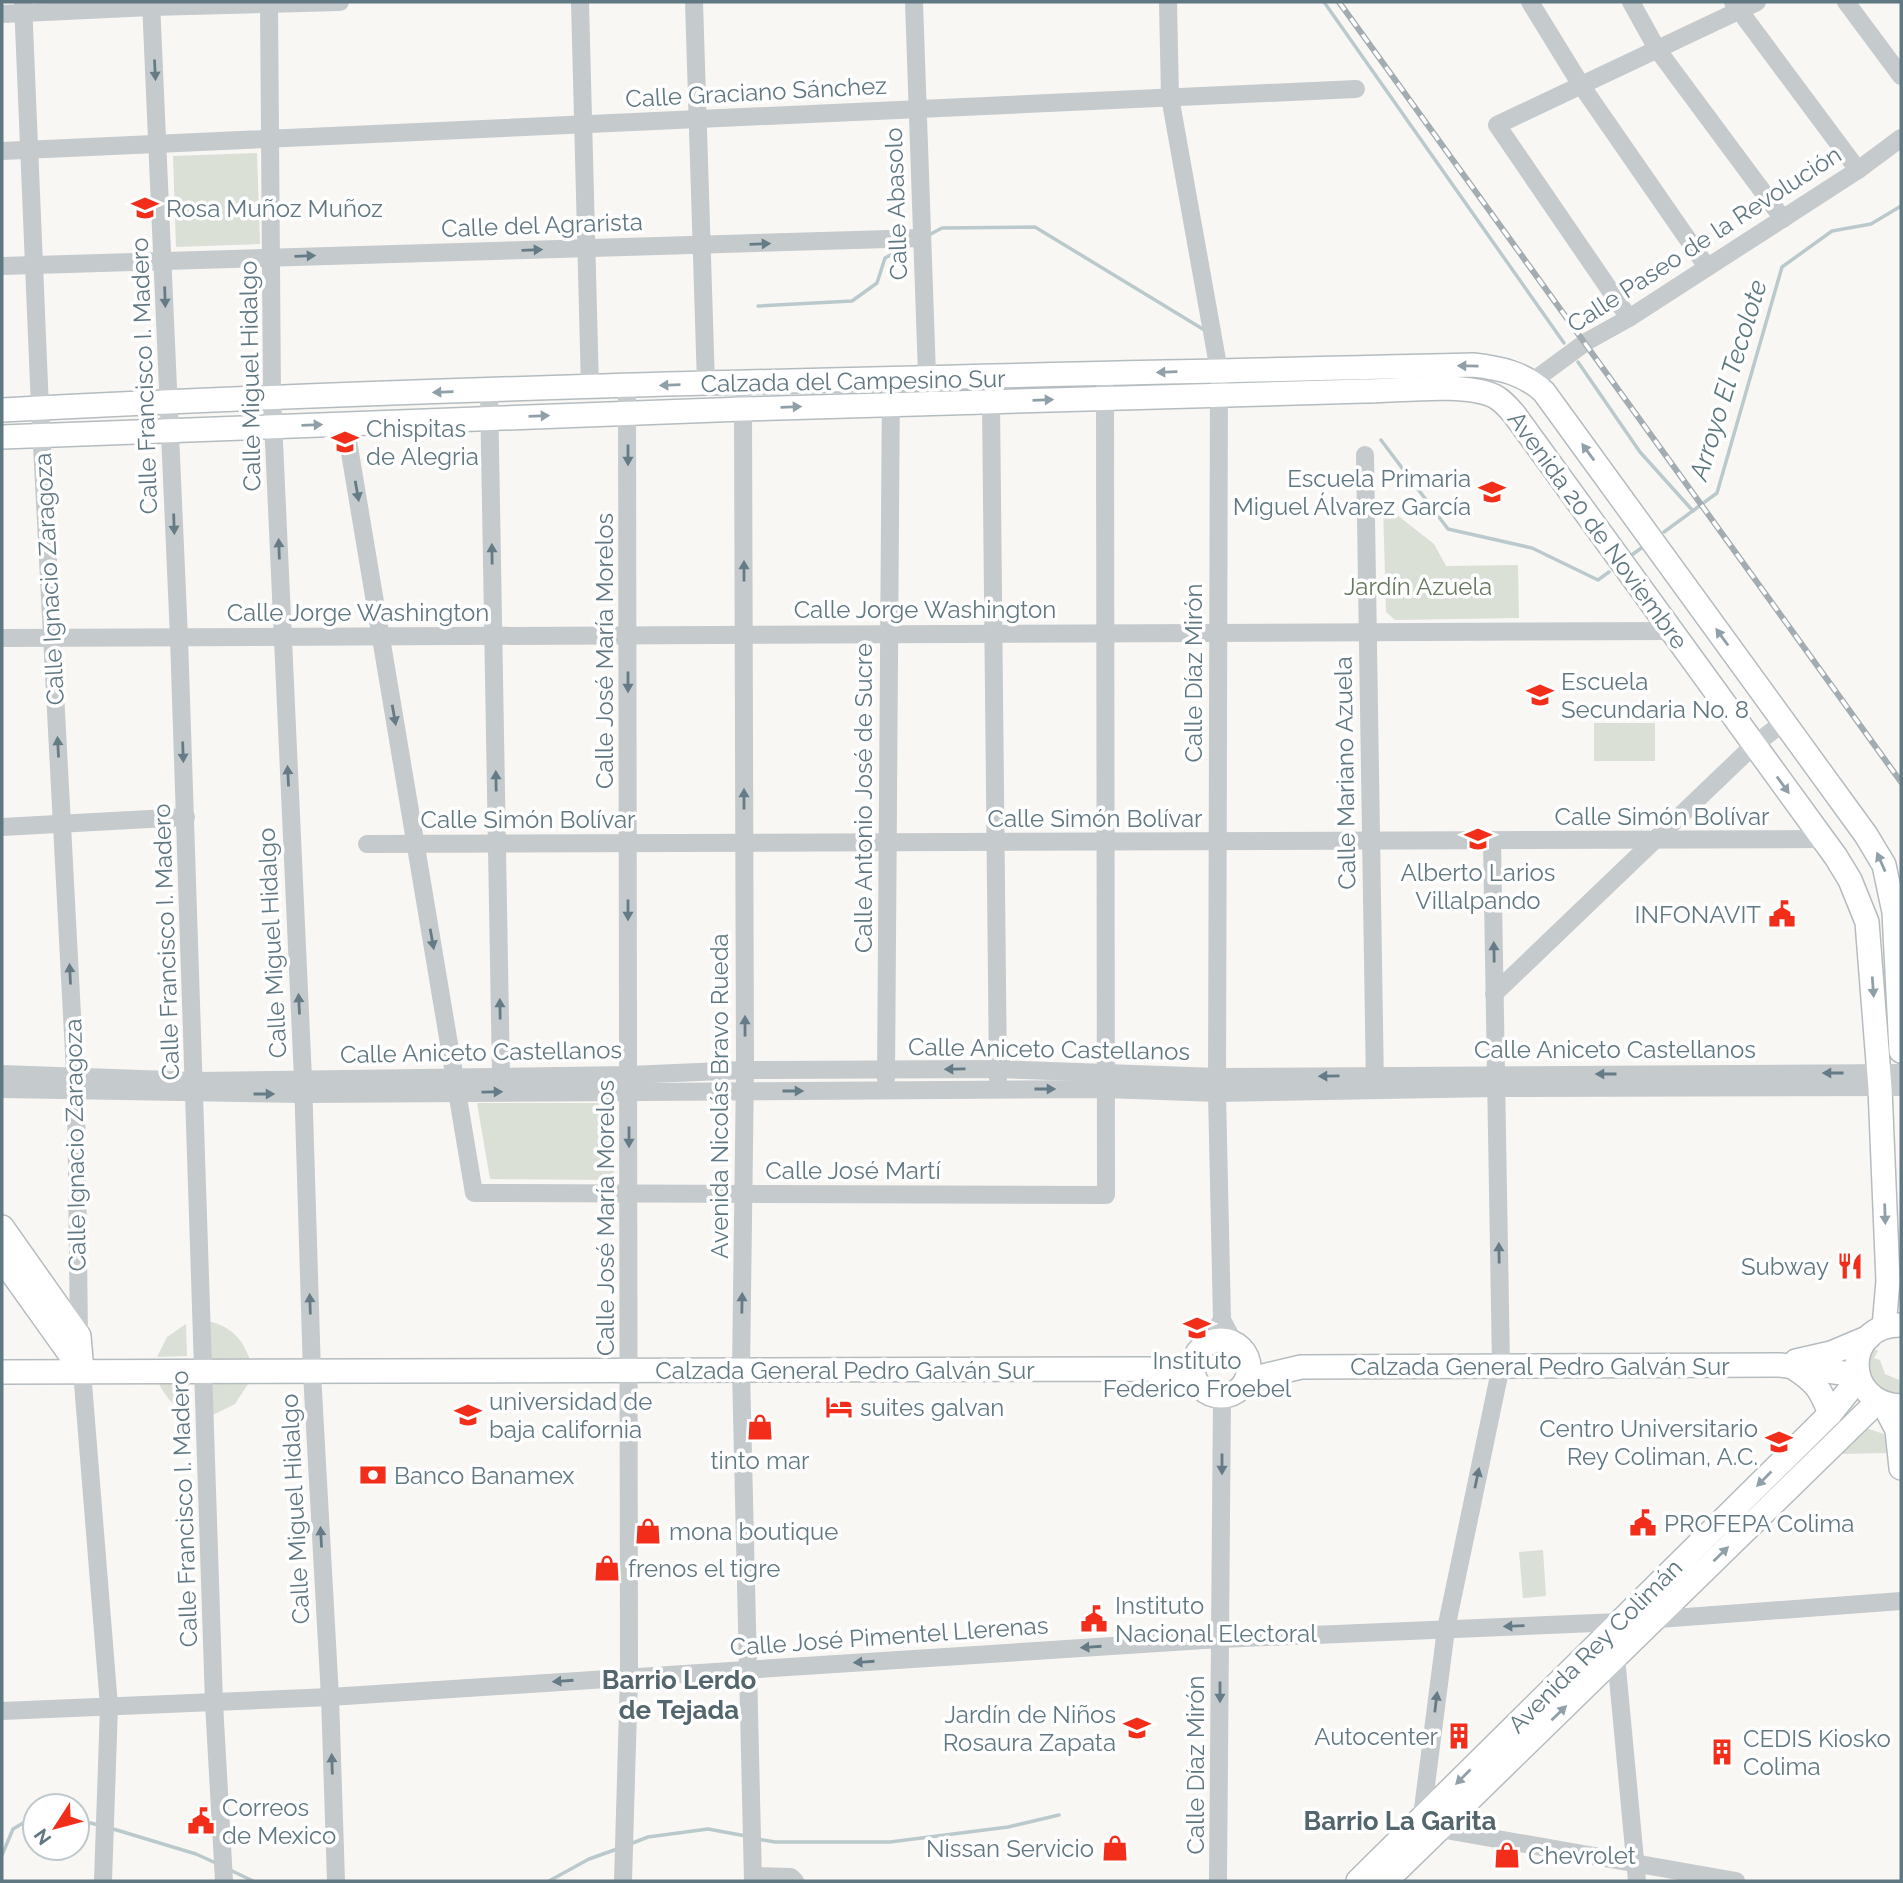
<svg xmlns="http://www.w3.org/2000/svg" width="1903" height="1883" font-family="Raleway,sans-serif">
<rect width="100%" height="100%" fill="#f8f7f4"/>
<g fill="#dae0d5">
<path d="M257,153l3,91 -84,3 -3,-91z"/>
<path d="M1383,504l51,40 12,22 72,-1 1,53 -124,2 -9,-8z"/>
<rect x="1594" y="723" width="61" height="38"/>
<path d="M477,1103h134l3,77 -124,-1z"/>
<path d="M209,1321c22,6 33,17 41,39l-39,-1z"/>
<path d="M186,1324l1,32 -30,1 10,-20z"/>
<path d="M1872,1347l6,4 -4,7 6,2 5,14 14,6 2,13c-26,2 -41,-22 -29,-46z"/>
<path d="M157,1380l32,1 1,33c-17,-8 -25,-17 -33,-34z"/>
<path d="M212,1384h36l-13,20 -22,11z"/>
<path d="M1866,1428l21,7 1,18 -48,1z"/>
<path d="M1543,1550l3,46 -23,2 -4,-46z"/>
</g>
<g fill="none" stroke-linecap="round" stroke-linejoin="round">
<g stroke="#bacacc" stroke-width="3.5">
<path d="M1324,2l240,341"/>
<path d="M927,236l15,-8 93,-1 171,104"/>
<path d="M758,306l94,-5 25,-18 8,-25 23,-12"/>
<path d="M1578,362l62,90 53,59"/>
<path d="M1381,440l67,89 84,19 66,32 11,-8"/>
<path d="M1664,532l53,-39 65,-226 50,-36 39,-7 30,-18"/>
<path d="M1629,557l15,-11"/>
<path d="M77,1820l22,5"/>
<path d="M110,1828l86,26 22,10"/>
<path d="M757,1839l18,3h115l118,-15 51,-12"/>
<path d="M630,1844l18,-7 60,-8 38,7"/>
<path d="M2,1855l11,-26 22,-13"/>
<path d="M228,1869l25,12"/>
<path d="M549,1881l40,-22 31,-11"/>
</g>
<g stroke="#b5bcbf" stroke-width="26">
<g id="major">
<path d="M2,410c490,-26 981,-33 1471,-45 27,3 51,8 71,27l322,443 18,30 10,47 7,139"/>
<path d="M2,437l741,-28 621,-18c34,0 100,-9 130,5 8,4 14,11 20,18l322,443 14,23 17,42 13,166 8,193 -4,46"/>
<path d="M2,1227l77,109 3,35"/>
<path d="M2,1259l80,112"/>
<path d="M1901,1325c-58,-1 -59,79 0,81"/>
<circle cx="1221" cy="1368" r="28"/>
<path d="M1796,1361l35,-8 38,-16"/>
<path d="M1794,1368c22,14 27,22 36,46"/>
<path d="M2,1372l1147,-3 51,18"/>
<path d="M1246,1380l55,-13 479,-2 78,10"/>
<path d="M1883,1403l14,27 4,38"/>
<path d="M1358,1881l472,-467 29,-36"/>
<path d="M1386,1881l492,-480"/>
</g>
</g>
<g stroke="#c5cacd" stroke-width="18">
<path d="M23,2l17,406 36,683 3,245"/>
<path d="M151,2l28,636 35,1065 10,178"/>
<path d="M269,2l3,396 31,681 9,294 18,324 6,184"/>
<path d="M580,2l10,386"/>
<path d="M694,2l12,382"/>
<path d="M914,2l14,402"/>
<path d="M1168,2l2,95 49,274 -2,722 5,227 -16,24"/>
<path d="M1530,2l51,83 126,182"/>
<path d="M1631,2l26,47 126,170"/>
<path d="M1733,2l125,168"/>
<path d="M1846,2l55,74"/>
<path d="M2,14l149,-7 189,-5"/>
<path d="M2,151l1354,-62"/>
<path d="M2,266l920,-28"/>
<path d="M1629,318l-132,-193 260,-123"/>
<path d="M1533,381l53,-39 43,-24 229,-148 43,-32"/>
<path d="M741,383l2,26 2,661 -4,301 12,510"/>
<path d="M489,391l12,686"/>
<path d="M991,402l7,677"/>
<path d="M345,423l129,770 632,2 -1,-807"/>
<path d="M1365,455l10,632"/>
<path d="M2,638l1670,-7"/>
<path d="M2,827l184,-10"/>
<path d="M367,844l1456,-5"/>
<path d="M1494,994l260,-249 30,-23"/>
<path d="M2,1074l194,7 433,-6 116,-5 253,-1 219,8 684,-4"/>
<path d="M886,1079l5,-700"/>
<path d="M2,1089l301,5 802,-5 112,4 279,-5 405,-1"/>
<path d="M1222,1320l13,24"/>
<path d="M82,1371l27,335 -6,175"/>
<path d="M1609,1651l7,6 21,224"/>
<path d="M2,1711l328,-14 890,-58 399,-17 282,-21"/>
<path d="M1421,1824l25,-195 55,-263 -9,-525"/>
<path d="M1430,1824l10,5 296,52"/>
<path d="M753,1876l38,1 4,4"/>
<path d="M623,1881l6,-205 -2,-1289"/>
<path d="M1218,1881l4,-485"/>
</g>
<use href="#major" stroke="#fff" stroke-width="23"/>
<g stroke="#a3acb0" stroke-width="6">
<path id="rail" d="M1339,2l562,780"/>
</g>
<use href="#rail" stroke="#fff" stroke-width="3.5" stroke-dasharray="10" stroke-linecap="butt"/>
</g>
<defs><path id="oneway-solid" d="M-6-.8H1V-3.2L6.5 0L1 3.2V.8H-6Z" transform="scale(1.75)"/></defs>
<g fill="#657c86">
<use href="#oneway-solid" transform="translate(155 70) rotate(87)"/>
<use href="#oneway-solid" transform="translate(760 244) rotate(-2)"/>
<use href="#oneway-solid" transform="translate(532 250) rotate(-2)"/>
<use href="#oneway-solid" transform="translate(305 256) rotate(-2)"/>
<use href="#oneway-solid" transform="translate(165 297) rotate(88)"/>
<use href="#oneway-solid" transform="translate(628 455) rotate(90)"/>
<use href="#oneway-solid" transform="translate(357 491) rotate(80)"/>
<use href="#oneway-solid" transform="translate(174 524) rotate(88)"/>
<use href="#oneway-solid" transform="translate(279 549) rotate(-92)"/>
<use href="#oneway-solid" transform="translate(492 554) rotate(-91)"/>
<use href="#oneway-solid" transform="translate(744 571) rotate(-90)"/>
<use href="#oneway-solid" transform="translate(628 682) rotate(90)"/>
<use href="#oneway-solid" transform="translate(394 715) rotate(80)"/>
<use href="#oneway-solid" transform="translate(58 747) rotate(-93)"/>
<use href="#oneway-solid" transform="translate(183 752) rotate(88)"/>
<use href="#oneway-solid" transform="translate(288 776) rotate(-93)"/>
<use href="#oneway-solid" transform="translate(496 781) rotate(-91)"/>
<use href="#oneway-solid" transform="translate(744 799) rotate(-90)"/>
<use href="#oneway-solid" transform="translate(628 910) rotate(90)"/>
<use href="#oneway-solid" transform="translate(432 939) rotate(80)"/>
<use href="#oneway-solid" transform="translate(1494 952) rotate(-91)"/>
<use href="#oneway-solid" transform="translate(70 974) rotate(-93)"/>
<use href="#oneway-solid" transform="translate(299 1004) rotate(-93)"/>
<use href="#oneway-solid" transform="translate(500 1009) rotate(-91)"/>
<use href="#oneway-solid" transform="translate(745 1026) rotate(-90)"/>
<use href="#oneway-solid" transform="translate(955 1069) rotate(179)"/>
<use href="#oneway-solid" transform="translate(1833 1073) rotate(180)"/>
<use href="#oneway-solid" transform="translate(1606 1074) rotate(180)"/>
<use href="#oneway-solid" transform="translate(1329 1076) rotate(179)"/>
<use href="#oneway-solid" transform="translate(1045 1089)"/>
<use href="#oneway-solid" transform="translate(793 1091)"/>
<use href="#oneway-solid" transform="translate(492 1092) rotate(-1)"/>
<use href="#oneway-solid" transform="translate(264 1094)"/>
<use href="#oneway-solid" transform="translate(629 1137) rotate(90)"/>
<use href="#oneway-solid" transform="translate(1499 1253) rotate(-91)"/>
<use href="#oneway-solid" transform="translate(742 1303) rotate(-89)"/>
<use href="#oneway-solid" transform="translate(310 1304) rotate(-92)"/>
<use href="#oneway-solid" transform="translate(1222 1464) rotate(90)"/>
<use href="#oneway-solid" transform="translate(1477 1478) rotate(-78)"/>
<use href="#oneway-solid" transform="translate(321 1537) rotate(-93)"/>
<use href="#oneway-solid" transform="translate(1514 1626) rotate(178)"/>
<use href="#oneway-solid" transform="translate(1091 1647) rotate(176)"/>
<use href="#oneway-solid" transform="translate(864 1662) rotate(176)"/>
<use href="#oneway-solid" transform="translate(563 1681) rotate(176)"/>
<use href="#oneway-solid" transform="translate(1220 1692) rotate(90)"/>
<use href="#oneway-solid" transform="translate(1436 1702) rotate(-83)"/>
<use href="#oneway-solid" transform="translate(332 1764) rotate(-92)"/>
</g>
<g fill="#90a0a8">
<use href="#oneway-solid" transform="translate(1468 366) rotate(-179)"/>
<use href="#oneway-solid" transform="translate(1167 372) rotate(178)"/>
<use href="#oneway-solid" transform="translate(670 385) rotate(178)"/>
<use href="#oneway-solid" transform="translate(443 392) rotate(178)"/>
<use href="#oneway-solid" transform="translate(1043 400) rotate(-2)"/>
<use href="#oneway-solid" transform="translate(791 407) rotate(-2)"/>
<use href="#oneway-solid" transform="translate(539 416) rotate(-2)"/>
<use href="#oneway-solid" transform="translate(312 425) rotate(-2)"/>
<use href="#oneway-solid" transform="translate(1588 452) rotate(-126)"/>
<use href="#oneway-solid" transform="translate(1722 637) rotate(-126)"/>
<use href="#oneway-solid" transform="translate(1783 785) rotate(54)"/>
<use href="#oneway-solid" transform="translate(1881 862) rotate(-114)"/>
<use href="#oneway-solid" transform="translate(1873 987) rotate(86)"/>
<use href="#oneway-solid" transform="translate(1885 1214) rotate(88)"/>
<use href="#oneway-solid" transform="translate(1764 1479) rotate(135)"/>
<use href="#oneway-solid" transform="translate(1721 1554) rotate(-44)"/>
<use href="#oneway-solid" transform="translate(1559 1713) rotate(-44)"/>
<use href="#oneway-solid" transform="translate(1463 1777) rotate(135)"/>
</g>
<defs>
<g id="school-bare" transform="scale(2.1)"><path d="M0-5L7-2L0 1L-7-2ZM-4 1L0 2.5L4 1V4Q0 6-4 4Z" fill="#f22e1a" stroke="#fff" stroke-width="2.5" paint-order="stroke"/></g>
<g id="civic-bare" transform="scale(2.1)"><path d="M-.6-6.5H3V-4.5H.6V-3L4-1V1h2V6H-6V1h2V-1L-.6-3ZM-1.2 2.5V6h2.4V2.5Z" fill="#f22e1a" stroke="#fff" stroke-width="2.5" paint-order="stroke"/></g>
<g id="restaurant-bare" transform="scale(2.1)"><path d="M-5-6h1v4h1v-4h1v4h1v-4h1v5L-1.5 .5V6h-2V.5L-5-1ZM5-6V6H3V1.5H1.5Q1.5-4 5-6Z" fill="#f22e1a" stroke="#fff" stroke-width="2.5" paint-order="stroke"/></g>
<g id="hotel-bare" transform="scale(2.1)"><path d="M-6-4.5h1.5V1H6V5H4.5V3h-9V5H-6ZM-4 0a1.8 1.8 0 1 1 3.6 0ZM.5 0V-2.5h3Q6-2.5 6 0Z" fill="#f22e1a" stroke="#fff" stroke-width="2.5" paint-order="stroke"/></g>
<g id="university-bare" transform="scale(2.1)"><path d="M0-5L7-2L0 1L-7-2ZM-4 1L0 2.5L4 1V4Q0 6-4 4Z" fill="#f22e1a" stroke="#fff" stroke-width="2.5" paint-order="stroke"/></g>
<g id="shop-bare" transform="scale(2.1)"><path d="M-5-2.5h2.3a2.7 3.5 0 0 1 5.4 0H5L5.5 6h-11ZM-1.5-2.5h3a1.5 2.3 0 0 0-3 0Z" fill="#f22e1a" stroke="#fff" stroke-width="2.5" paint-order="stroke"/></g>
<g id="bank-bare" transform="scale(2.1)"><path d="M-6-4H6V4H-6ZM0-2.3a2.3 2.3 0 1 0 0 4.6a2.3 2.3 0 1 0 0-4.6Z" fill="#f22e1a" stroke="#fff" stroke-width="2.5" paint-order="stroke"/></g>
<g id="building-bare" transform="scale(2.1)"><path d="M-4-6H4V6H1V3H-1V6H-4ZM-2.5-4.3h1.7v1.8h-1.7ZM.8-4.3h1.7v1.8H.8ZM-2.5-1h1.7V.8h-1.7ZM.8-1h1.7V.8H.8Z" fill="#f22e1a" stroke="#fff" stroke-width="2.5" paint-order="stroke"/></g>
</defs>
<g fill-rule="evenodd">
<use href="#school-bare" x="145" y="208"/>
<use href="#school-bare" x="345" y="442"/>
<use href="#school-bare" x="1492" y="492"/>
<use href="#school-bare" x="1540" y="695"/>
<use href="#school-bare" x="1478" y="839"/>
<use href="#civic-bare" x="1782" y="914"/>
<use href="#restaurant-bare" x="1850" y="1266"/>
<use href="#school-bare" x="1197" y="1328"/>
<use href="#hotel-bare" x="839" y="1407"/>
<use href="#university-bare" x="468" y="1415"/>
<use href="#shop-bare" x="760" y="1427"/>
<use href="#university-bare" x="1779" y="1442"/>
<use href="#bank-bare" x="373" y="1475"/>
<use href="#civic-bare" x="1643" y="1523"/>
<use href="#shop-bare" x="648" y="1531"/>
<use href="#shop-bare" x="607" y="1568"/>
<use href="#civic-bare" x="1094" y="1619"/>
<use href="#school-bare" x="1137" y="1728"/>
<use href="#building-bare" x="1459" y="1736"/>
<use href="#building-bare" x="1722" y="1752"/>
<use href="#civic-bare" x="201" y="1821"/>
<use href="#shop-bare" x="1115" y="1848"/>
<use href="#shop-bare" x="1507" y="1855"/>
</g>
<g text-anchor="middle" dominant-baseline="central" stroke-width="7" stroke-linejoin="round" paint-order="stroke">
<g font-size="24" fill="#607882" stroke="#fff">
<text transform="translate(756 92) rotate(-3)">Calle Graciano Sánchez</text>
<text transform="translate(896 204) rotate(-92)">Calle Abasolo</text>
<text transform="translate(542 225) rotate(-2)">Calle del Agrarista</text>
<text transform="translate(1704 239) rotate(-33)">Calle Paseo de la Revolución</text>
<text transform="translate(144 376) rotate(-92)">Calle Francisco I. Madero</text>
<text transform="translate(250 376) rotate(-91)">Calle Miguel Hidalgo</text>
<text transform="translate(853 381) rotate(-1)">Calzada del Campesino Sur</text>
<text transform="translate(1598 530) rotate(54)">Avenida 20 de Noviembre</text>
<text transform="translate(49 579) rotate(-93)">Calle Ignacio Zaragoza</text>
<text x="925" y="609">Calle Jorge Washington</text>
<text x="358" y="612">Calle Jorge Washington</text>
<text transform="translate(604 651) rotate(-90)">Calle José María Morelos</text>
<text transform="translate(1193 673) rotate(-90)">Calle Díaz Mirón</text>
<text transform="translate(1345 773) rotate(-91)">Calle Mariano Azuela</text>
<text transform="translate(863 798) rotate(-90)">Calle Antonio José de Sucre</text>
<text x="1662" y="816">Calle Simón Bolívar</text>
<text x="1095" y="818">Calle Simón Bolívar</text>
<text x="528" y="819">Calle Simón Bolívar</text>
<text transform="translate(166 942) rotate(-92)">Calle Francisco I. Madero</text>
<text transform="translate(272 943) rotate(-93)">Calle Miguel Hidalgo</text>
<text transform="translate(1049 1049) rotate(1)">Calle Aniceto Castellanos</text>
<text x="1615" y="1049">Calle Aniceto Castellanos</text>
<text transform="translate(481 1052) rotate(-1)">Calle Aniceto Castellanos</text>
<text transform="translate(719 1096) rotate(-90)">Avenida Nicolás Bravo Rueda</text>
<text transform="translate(75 1145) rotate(-91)">Calle Ignacio Zaragoza</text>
<text x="853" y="1170">Calle José Martí</text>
<text transform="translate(605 1218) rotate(-90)">Calle José María Morelos</text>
<text x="1540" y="1366">Calzada General Pedro Galván Sur</text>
<text x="845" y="1370">Calzada General Pedro Galván Sur</text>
<text transform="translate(184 1509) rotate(-92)">Calle Francisco I. Madero</text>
<text transform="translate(295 1509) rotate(-93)">Calle Miguel Hidalgo</text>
<text transform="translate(889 1636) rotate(-4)">Calle José Pimentel Llerenas</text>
<text transform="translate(1595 1646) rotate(-45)">Avenida Rey Colimán</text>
<text transform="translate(1195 1765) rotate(-90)">Calle Díaz Mirón</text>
</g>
<g font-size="24" fill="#607882" stroke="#fff" text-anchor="start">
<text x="166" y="208">Rosa Muñoz Muñoz</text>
<text x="366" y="428">Chispitas<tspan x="366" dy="28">de Alegria</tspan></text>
<text x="1471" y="478" text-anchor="end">Escuela Primaria<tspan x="1471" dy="28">Miguel Álvarez García</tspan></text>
<text x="1561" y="681">Escuela<tspan x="1561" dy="28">Secundaria No. 8</tspan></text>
<text x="1478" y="872" text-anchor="middle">Alberto Larios<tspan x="1478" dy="28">Villalpando</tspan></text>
<text x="1761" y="914" text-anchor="end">INFONAVIT</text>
<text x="1829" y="1266" text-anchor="end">Subway</text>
<text x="1197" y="1360" text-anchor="middle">Instituto<tspan x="1197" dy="28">Federico Froebel</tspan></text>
<text x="489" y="1401">universidad de<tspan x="489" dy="28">baja california</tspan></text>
<text x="860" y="1407">suites galvan</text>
<text x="1758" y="1428" text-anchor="end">Centro Universitario<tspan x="1758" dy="28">Rey Coliman, A.C.</tspan></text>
<text x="760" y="1460" text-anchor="middle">tinto mar</text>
<text x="394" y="1475">Banco Banamex</text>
<text x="1664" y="1523">PROFEPA Colima</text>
<text x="669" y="1531">mona boutique</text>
<text x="628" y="1568">frenos el tigre</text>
<text x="1115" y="1605">Instituto<tspan x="1115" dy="28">Nacional Electoral</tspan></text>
<text x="1116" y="1714" text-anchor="end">Jardín de Niños<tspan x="1116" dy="28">Rosaura Zapata</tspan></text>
<text x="1438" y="1736" text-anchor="end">Autocenter</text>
<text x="1743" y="1738">CEDIS Kiosko<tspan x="1743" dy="28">Colima</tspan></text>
<text x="222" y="1807">Correos<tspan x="222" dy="28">de Mexico</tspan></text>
<text x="1094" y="1848" text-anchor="end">Nissan Servicio</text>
<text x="1528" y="1855">Chevrolet</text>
</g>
<g font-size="24" fill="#687a5f" stroke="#fff">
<text x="1418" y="586">Jardín Azuela</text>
</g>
<g font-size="26" font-style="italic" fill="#5a787d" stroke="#fff">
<text transform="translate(1728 380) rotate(-73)">Arroyo El Tecolote</text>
</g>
<g font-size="26" font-weight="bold" fill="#53656d" stroke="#fff">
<text x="679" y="1680">Barrio Lerdo<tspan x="679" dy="30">de Tejada</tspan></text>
<text x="1400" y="1821">Barrio La Garita</text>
</g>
</g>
<rect width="1903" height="1883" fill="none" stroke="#607882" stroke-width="7"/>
<g transform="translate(56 1827) rotate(234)"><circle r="33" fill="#ffffff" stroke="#bfc9cd" stroke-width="2"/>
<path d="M0-5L12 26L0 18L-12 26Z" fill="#f22e1a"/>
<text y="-10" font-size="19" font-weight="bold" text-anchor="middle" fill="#607882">N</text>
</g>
</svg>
